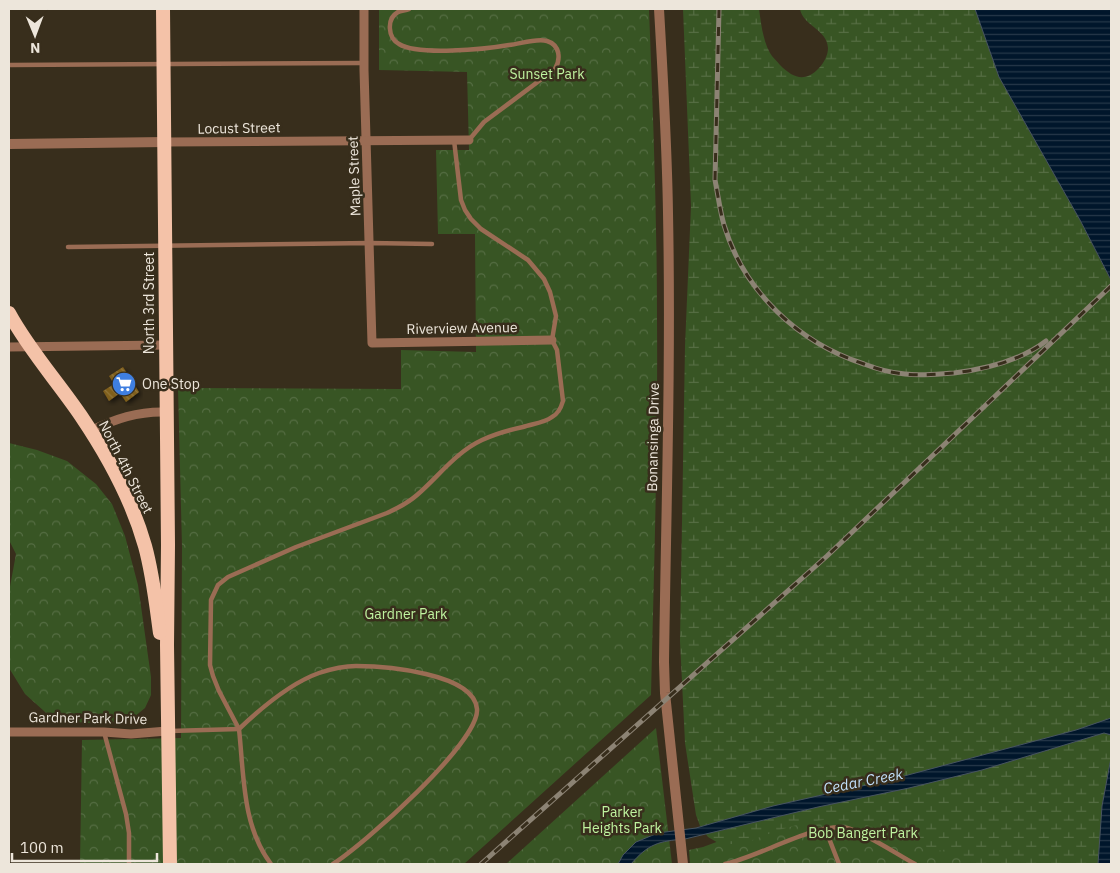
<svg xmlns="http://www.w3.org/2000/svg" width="1120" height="873" font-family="'IBM Plex Sans',sans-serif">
<defs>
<pattern id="forest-crowns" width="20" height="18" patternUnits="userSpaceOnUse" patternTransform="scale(1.25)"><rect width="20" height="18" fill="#385524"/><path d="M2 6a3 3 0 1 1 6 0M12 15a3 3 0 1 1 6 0" fill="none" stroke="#556d43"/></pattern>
<pattern id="wetland-marsh" width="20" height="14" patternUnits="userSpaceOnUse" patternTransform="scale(1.25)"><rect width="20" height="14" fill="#385524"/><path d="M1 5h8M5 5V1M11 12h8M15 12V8" fill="none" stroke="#556d43"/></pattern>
<pattern id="water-rules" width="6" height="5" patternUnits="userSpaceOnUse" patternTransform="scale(1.25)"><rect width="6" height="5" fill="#00162b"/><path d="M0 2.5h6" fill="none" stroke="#263849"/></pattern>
<pattern id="building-back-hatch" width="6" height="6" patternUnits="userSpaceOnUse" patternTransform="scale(1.25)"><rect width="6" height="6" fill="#7f5e1a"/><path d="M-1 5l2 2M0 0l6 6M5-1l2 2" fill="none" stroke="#91753b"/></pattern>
<filter id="shadow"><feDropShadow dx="2.5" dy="2.5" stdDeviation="2.5" flood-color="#0009"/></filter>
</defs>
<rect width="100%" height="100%" fill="#382e1c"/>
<g fill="url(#forest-crowns)">
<path d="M379,9h270c4,103 8,207 8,310 1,126 -3,250 -6,376l-187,169h-384l2,-124 99,-2 1,-191 -4,-159 223,1v-39l75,2 -1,-118h-37l-2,-84h33l-2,-78 -88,-2z"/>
<path d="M9,443l28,7 30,11 29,23 16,20 13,32 13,49 13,92v18l-6,13 -11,9 -15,5 -31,1 -34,-3 -29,-26 -16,-26v-76l7,-38 -7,-14z"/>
<path d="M656,728l16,136h-166z"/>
<path d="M835,803l171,61h-316l-1,-14 14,-3 80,-30z"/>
</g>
<path fill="url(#wetland-marsh)" d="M683,9h76c2,14 4,32 11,44 2,4 7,8 10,12 13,13 25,18 39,3 5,-5 9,-13 9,-20 -1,-19 -25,-22 -28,-39h175l24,68 81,143 31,61v477l-9,48 -4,58h-122l-22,-10 -32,-8 -66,-25 -33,-1 -23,4 -24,7 -26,10 -16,3h-14l-12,-7 -8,-11 -4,-11 -11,-72 -5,-102 5,-295 6,-140z"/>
<g fill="url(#water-rules)" stroke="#475460">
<path d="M975,9h136v271l-31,-60 -81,-143z"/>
<path d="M1111,718v17l-7,-2 -122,37 -73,18 -91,19 -133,32c-26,2 -37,5 -54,25h-13l5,-9 13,-13 22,-9 38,-5 77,-22 120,-27 183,-49z"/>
<path d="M1111,758v106h-13l4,-58z"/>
</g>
<path fill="url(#building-back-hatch)" filter="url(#shadow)" d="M123,367l16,25 -13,10 -6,-9 -11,8 -6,-10 11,-7 -5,-8z"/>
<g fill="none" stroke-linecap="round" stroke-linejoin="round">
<g stroke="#9a6c54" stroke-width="4.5">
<path d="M409,9c-3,1 -8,2 -11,3 -12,7 -10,26 1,32 19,12 87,5 110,1 11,-1 27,-7 38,-4 13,4 14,18 8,28l-71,53 -15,18"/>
<path d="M9,65l355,-2"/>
<path d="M68,247l302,-4 62,1"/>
<path d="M170,731l69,-2 -20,-38 -6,-15 -3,-11 1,-65 7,-15 10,-8 68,-30 91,-34c11,-5 21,-10 30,-18 21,-18 39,-43 65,-55 13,-6 27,-10 41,-13 9,-3 21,-4 29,-10 6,-3 9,-9 11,-16l-6,-51 -5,-10 4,-24 -6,-24 -6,-13 -16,-19 -47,-31 -10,-10 -6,-9 -4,-10 -7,-60"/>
<path d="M104,732l22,82 3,19v31"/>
<path d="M825,828l14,36"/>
<path d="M271,864c-29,-38 -27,-89 -32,-135 22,-21 52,-46 80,-56 12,-4 25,-7 37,-7 28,0 118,7 121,43 3,33 -115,137 -144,155"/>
<path d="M725,864c34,-7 91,-42 122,-36 17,4 51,27 68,36"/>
</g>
<g stroke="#9a6c54" stroke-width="9">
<path d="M364,9v61l8,273 180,-3"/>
<path d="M165,142l304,-2"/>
<path d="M9,347l156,-2"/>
<path d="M90,431c25,-12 48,-20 76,-19"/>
<path d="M9,732h95l27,2 36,-3"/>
</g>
<g stroke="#9a6c54" stroke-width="10">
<path d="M659,9c4,68 8,136 9,204 3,150 -2,300 -4,449l1,31 18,171"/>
<path d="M9,144l156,-2"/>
</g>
<g stroke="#f4c2a8" stroke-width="14">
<path d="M163,9l5,536 -1,100 3,219"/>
<path d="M9,313c20,37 49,69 72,103 27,40 51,84 64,130 8,29 11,58 15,87"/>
</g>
<g stroke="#8c8374" stroke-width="5">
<g id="rail">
<path d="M719,9l-4,171c3,15 5,31 9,45 20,67 75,118 140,139 13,5 27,9 41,10 16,2 32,0 49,-1 32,-4 66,-12 92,-32"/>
<path d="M481,864l346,-308 284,-270"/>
</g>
</g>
<use href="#rail" stroke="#382e1c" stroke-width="3" stroke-dasharray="9" stroke-linecap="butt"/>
</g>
<defs>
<g id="supermarket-disc" transform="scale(1.25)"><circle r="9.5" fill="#3f7fe0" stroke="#382e1c"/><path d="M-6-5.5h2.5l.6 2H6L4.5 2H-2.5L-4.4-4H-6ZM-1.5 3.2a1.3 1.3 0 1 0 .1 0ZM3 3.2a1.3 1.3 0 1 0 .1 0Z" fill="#fff"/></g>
</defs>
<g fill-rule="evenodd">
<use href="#supermarket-disc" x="124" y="384"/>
</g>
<g text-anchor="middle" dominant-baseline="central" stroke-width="5" stroke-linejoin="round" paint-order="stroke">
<g font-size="14" fill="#bff39f" stroke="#382e1c">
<text x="547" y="74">Sunset Park</text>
<text x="406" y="614">Gardner Park</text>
<text x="622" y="812">Parker<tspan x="622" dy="16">Heights Park</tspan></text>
<text x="863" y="833">Bob Bangert Park</text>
</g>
<g font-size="14" fill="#ede6db" stroke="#382e1c">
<text transform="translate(239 128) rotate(-1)">Locust Street</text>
<text transform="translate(354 176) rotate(-92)">Maple Street</text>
<text transform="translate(149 303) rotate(-90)">North 3rd Street</text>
<text transform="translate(462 328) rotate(-1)">Riverview Avenue</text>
<text transform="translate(653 437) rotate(-89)">Bonansinga Drive</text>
<text transform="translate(126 467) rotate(63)">North 4th Street</text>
<text transform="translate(88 718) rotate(1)">Gardner Park Drive</text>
</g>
<g font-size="14" fill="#ede6db" stroke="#382e1c" text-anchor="start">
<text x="142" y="384">One Stop</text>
</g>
<g font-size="15" font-style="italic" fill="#c1dffa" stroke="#382e1c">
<text transform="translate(863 781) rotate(-11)">Cedar Creek</text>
</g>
</g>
<rect width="1120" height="873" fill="none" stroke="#ede6db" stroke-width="20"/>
<g transform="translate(35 35) rotate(179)" stroke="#382e1c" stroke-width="4" paint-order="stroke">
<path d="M0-4L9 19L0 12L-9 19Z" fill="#ede6db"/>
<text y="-8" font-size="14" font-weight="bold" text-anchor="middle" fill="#ede6db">N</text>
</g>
<path d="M12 853v8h145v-8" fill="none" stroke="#ede6db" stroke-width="2.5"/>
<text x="20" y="853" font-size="15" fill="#ede6db" stroke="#382e1c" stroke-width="4" paint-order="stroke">100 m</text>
</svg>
